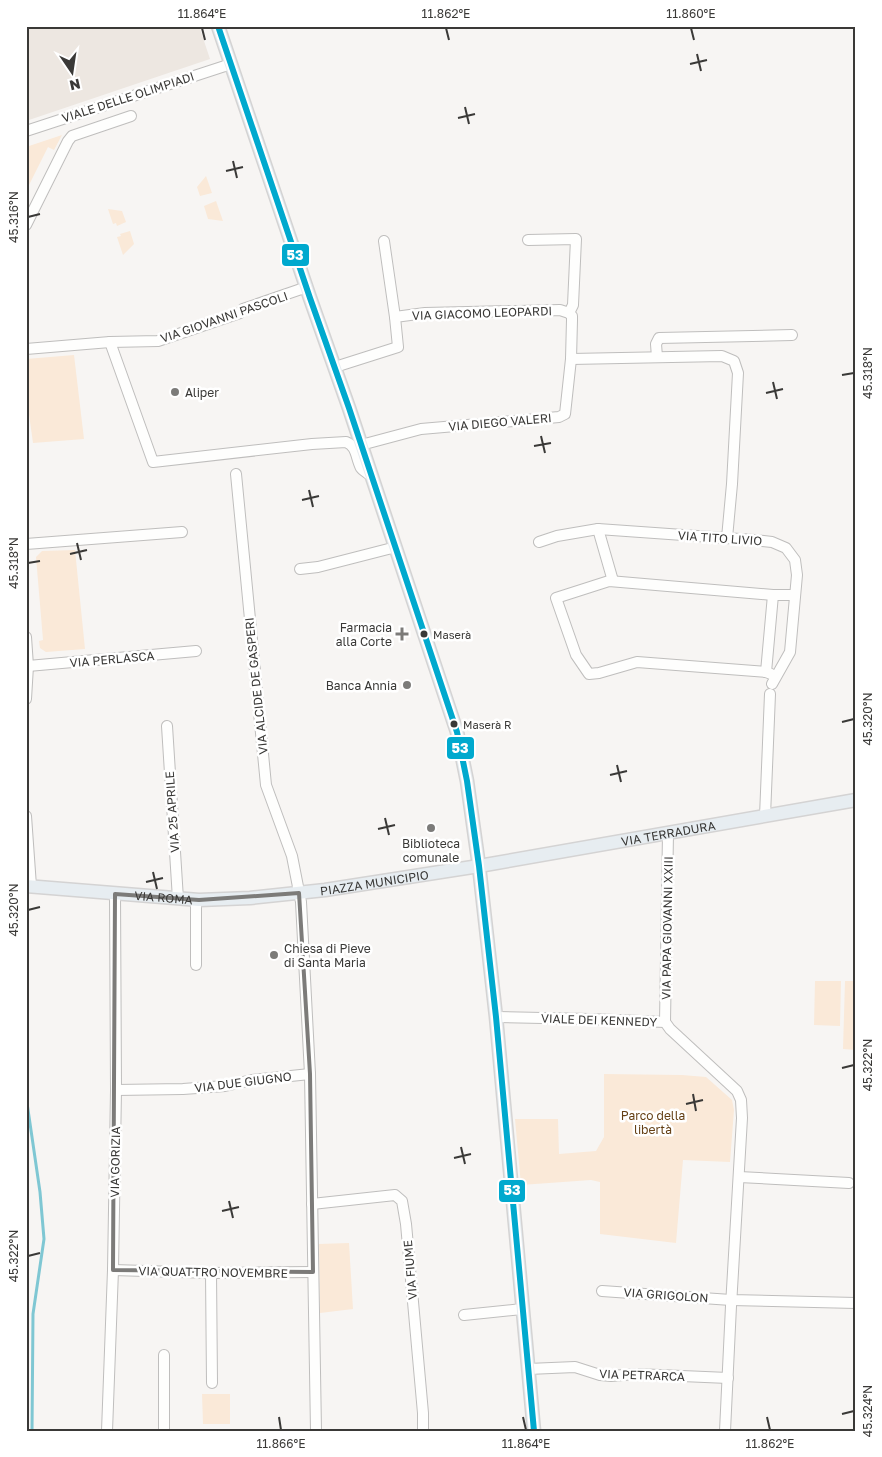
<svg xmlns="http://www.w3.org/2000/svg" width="882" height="1457" font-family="'Golos Text',sans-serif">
<rect width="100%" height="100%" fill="#f7f5f3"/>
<path fill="#ede7e1" d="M26,26h173l11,33 -184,62z"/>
<g fill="#fae9d8">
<path d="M62,135l-8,15 -6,-3 -22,44v-44z"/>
<path d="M206,176l6,17 -12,3 -3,-9z"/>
<path d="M216,201l7,20 -15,-2 -4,-13z"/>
<path d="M108,209l14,2 4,11 -9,4 -1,-3 -3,1z"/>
<path d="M130,231l4,13 -11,11 -6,-18 4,-1 -1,-2z"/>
<path d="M74,355l10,84 -51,4 -7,-50v-34z"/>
<path d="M75,550l10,99 -39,3 -6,-4 -1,-7 4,-1 -7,-83 6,-6z"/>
<path d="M815,981h26l-1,45 -26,-1z"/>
<path d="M845,981h11v69l-13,-1z"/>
<path d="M604,1074l78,1 24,2 26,23 2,10 -4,52 -47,-2 -7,83 -76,-9v-52l-9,-2 -70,5 -6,-66h43l1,35 37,-3 8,-14z"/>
<path d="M349,1243l4,66 -33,4 -1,-69z"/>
<path d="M202,1394h28v30h-27z"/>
</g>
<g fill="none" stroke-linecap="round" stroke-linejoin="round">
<g stroke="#7fc7d3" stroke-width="3">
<path d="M26,946v80"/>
<path d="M26,1096l14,96 4,47 -11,75 -1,117"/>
</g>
<g stroke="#bfbebd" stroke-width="12">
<g id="minor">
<path d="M26,131l205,-67"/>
<path d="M26,225l42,-84 4,-5 59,-20"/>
<path d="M384,241l11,76"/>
<path d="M110,342l43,120 159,-18 34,-2c11,4 10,17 15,26 2,3 7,5 10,8"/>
<path d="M26,349l84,-7 48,-1 82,-28 3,-4 64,-22"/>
<path d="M657,357l-1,-13 3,-6 133,-3"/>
<path d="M571,359l151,-3 12,5 4,12 -6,111 -5,54"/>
<path d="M335,367l63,-20 -3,-30 30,-4 135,-3 9,3"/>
<path d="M361,445l60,-16 138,-12 6,-3 6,-55 1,-39v-4l-3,-3 4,-8 3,-66 -48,1"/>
<path d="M236,474l30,311 26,71 9,46 9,172 6,357"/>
<path d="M598,529l15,52"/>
<path d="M539,542l18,-6 41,-7 156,11 18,2 14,6 9,12 2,15 -7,77 -18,32"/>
<path d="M26,544l156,-12"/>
<path d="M300,569l18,-2 78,-20"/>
<path d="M26,637l2,29 -2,33"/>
<path d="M28,666l168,-15"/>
<path d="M766,672l-129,-10 -38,11 -10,1 -13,-19 -20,-57 53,-17 164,14"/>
<path d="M771,674l-5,-2 7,-77h22"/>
<path d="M167,726l11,173"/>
<path d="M26,816l5,70"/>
<path d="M765,816l5,-122"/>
<path d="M196,900v65"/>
<path d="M496,1017l93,2 76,3"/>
<path d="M665,1022l5,7 67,62 4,9 1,18 -11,188 -6,125"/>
<path d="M665,1022l3,-189"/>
<path d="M116,1090l67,-1 42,-3 27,-6 58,-6"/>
<path d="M739,1177l110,6"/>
<path d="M312,1204l83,-9 7,6 4,23 17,189v18"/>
<path d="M113,1270l98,3 102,-1"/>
<path d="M211,1273l1,110"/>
<path d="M602,1291l129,9 125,3"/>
<path d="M464,1315l58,-6"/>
<path d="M164,1355v76"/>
<path d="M528,1369l47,-2 25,8 11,1 25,-2 92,4"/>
<path d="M107,1431l6,-161 3,-180 -1,-196"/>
</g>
</g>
<g stroke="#d4d3d3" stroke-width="15">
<g id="major">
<path d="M218,26l92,272 39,110 108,324 10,49 12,85 17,151 38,414"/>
<path id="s1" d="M26,886l173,14 51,-2 75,-8 154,-24 377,-66"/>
</g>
</g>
<use href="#minor" stroke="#fefefd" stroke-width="10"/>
<use href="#major" stroke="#e7edf1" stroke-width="12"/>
<g stroke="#fff" stroke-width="10">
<path id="bus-1" d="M218,26l92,272 39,110 108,324 10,49 12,85 17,151 38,414"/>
</g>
<use href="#bus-1" stroke="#00a9ce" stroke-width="6"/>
</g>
<path fill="none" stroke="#7c7b79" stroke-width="4" stroke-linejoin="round" d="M299,893l11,181 3,198 -200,-2 2,-376 84,6z"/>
<path fill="none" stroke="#3a3937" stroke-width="2" d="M202,28l3,12M446,28l3,12M691,28l3,12M697,54l4,17M690,64l17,-4M465,107l4,17M458,118l17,-4M233,161l4,17M226,171l17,-4M28,217l12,-3M842,375l12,-2M773,382l4,17M766,393l17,-4M541,436l4,17M534,446l17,-3M309,490l4,17M302,500l17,-4M77,543l4,17M70,554l17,-4M28,563l12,-2M842,722l12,-3M617,765l4,17M610,775l17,-4M385,818l4,17M378,829l17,-4M153,872l4,17M146,882l17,-4M28,910l12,-3M842,1068l12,-3M693,1094l3,17M686,1104l17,-4M461,1147l4,17M454,1158l17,-4M229,1201l4,17M222,1211l17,-4M28,1256l12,-3M842,1414l12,-3M279,1417l2,13M523,1417l3,13M767,1417l3,13"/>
<g fill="#7c7b79" stroke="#fff" stroke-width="2">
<circle cx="175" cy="392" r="5"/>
<path d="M399.5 626.5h5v5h5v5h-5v5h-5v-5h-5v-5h5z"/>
<circle cx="407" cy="685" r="5"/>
<circle cx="431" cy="828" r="5"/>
<circle cx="274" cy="955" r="5"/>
</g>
<g fill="#3a3937" stroke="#fff" stroke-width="2">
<circle cx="424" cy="634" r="4.5"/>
<circle cx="454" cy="724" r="4.5"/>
</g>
<g text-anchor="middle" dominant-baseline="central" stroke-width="5" stroke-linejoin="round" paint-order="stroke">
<g font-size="11" fill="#3a3937" stroke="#fff" text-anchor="start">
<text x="433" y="634">Maserà</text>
<text x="463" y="724">Maserà R</text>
</g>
<g font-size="12" fill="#3a3937" stroke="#fff">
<text transform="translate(128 97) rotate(-18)">VIALE DELLE OLIMPIADI</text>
<text transform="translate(482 313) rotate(-2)">VIA GIACOMO LEOPARDI</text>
<text transform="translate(224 317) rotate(-19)">VIA GIOVANNI PASCOLI</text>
<text transform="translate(500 422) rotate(-5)">VIA DIEGO VALERI</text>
<text transform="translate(720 538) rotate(4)">VIA TITO LIVIO</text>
<text transform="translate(112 659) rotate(-5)">VIA PERLASCA</text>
<text transform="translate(256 686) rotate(-96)">VIA ALCIDE DE GASPERI</text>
<text transform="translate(172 812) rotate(-94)">VIA 25 APRILE</text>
<text stroke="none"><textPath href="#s1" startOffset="648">VIA TERRADURA</textPath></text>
<text stroke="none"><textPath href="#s1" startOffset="350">PIAZZA MUNICIPIO</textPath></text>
<text stroke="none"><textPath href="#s1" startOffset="138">VIA ROMA</textPath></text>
<text transform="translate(667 928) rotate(-89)">VIA PAPA GIOVANNI XXIII</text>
<text transform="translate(599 1020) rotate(2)">VIALE DEI KENNEDY</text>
<text transform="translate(243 1082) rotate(-7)">VIA DUE GIUGNO</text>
<text transform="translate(115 1162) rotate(-89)">VIA GORIZIA</text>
<text transform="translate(410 1270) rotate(-95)">VIA FIUME</text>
<text transform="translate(213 1272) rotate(1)">VIA QUATTRO NOVEMBRE</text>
<text transform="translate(666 1295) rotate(4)">VIA GRIGOLON</text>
<text transform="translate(642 1375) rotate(2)">VIA PETRARCA</text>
</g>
<g font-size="12" fill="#3a3937" stroke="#fff" text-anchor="start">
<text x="185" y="392">Aliper</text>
<text x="392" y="627" text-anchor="end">Farmacia<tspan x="392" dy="14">alla Corte</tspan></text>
<text x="397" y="685" text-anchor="end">Banca Annia</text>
<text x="431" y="843" text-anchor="middle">Biblioteca<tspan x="431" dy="14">comunale</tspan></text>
<text x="284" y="948">Chiesa di Pieve<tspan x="284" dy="14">di Santa Maria</tspan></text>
</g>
<g font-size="12" fill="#643f14" stroke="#fff">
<text x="653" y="1115">Parco della<tspan x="653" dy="14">libertà</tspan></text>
</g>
</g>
<g stroke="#fff" stroke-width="2">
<rect x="281" y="243" width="29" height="24" rx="5" fill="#00a9ce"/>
<rect x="446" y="736" width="29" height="24" rx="5" fill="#00a9ce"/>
<rect x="498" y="1179" width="28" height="24" rx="5" fill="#00a9ce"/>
</g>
<g font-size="14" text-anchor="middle" font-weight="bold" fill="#fff">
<text x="295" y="260">53</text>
<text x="460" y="753">53</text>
<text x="512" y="1195">53</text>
</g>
<rect width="882" height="1457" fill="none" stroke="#ffffff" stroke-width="55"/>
<g transform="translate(72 72) rotate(167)" stroke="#ffffff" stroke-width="4" paint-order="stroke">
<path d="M0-4L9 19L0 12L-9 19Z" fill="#3a3937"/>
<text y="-8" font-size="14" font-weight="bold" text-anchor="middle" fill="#3a3937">N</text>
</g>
<rect x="28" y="28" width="826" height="1402" fill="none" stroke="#3a3937" stroke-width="2"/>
<g font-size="12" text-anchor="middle" fill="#3a3937">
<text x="202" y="18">11.864°E</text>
<text x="446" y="18">11.862°E</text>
<text x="691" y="18">11.860°E</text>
<text transform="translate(14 217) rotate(-90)" y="4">45.316°N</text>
<text transform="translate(868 373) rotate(-90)" y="4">45.318°N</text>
<text transform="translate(14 563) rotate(-90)" y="4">45.318°N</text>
<text transform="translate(868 719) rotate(-90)" y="4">45.320°N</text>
<text transform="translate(14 910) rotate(-90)" y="4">45.320°N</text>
<text transform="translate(868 1065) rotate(-90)" y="4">45.322°N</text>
<text transform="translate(14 1256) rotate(-90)" y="4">45.322°N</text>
<text transform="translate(868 1411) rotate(-90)" y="4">45.324°N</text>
<text x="281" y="1448">11.866°E</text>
<text x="526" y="1448">11.864°E</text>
<text x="770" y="1448">11.862°E</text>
</g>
</svg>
